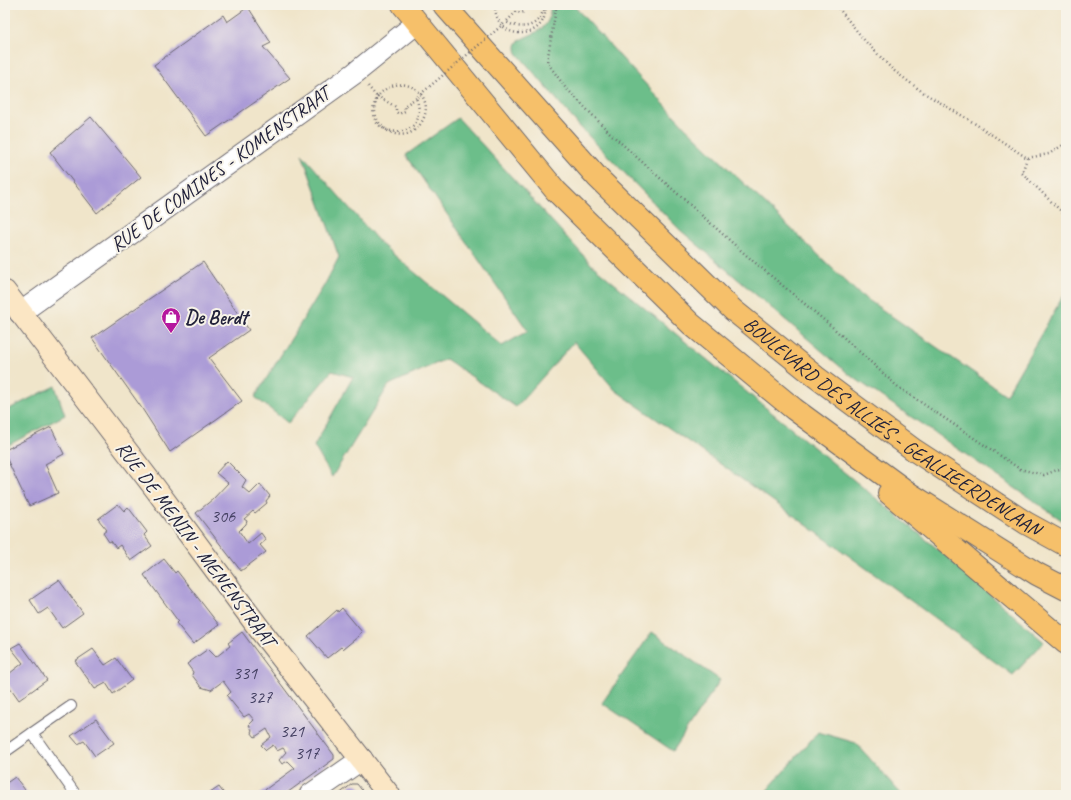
<svg xmlns="http://www.w3.org/2000/svg" width="1071" height="800" font-family="Caveat,sans-serif">
<rect width="100%" height="100%" fill="#f7f3e8"/>
<filter id="ink" filterUnits="userSpaceOnUse"><feTurbulence type="fractalNoise" baseFrequency=".025" numOctaves="2"/><feDisplacementMap in="SourceGraphic" scale="8" xChannelSelector="R" yChannelSelector="G"/><feConvolveMatrix kernelMatrix="1 2 1 2 8 2 1 2 1" color-interpolation-filters="sRGB"/></filter>
<filter id="wash" filterUnits="userSpaceOnUse"><feTurbulence type="fractalNoise" baseFrequency=".012" numOctaves="4" result="noise"/><feDisplacementMap in="SourceGraphic" scale="16" xChannelSelector="R" yChannelSelector="G"/><feGaussianBlur stdDeviation="0.9" result="paint"/><feColorMatrix in="noise" values="0 0 0 0 0 0 0 0 0 0 0 0 0 0 0 0 0 1.4 0 .05"/><feComposite in="paint" operator="in"/></filter>
<g filter="url(#wash)">
<rect width="100%" height="100%" fill="#f0e5ca"/>
<g fill="#6cbe8a" stroke="#477062">
<path d="M550,5h23l112,122 173,166 148,102 60,-104v232l-216,-148 -171,-146 -98,-101 -64,-75c-1,-2 -1,-5 -1,-7 2,-13 38,-9 34,-41z"/>
<path d="M458,118l134,147 353,290 99,87 -31,33 -223,-162 -175,-123 -41,-48 -58,65 -70,-48 -57,26 -57,92 -18,-31 39,-69 -21,-6 -44,52 -33,-26 70,-113 14,-27 -37,-103 79,90 121,102 26,-15 -122,-176z"/>
<path d="M55,386l10,29 -60,32v-36z"/>
<path d="M652,632l68,48 -47,71 -71,-48z"/>
<path d="M818,732l38,11 46,52h-139z"/>
</g>
<g id="blocks">
<g fill="#ab9bd7">
<path d="M248,7l23,36 -8,4 27,31 -84,58 -52,-71 69,-50 4,7z"/>
<path d="M91,117l50,60 -44,36 -47,-61z"/>
<path d="M203,262l46,68 -40,28 33,43 -72,51 -29,-45 -49,-69z"/>
<path d="M51,427l13,27 -19,10 13,29 -29,13 -24,-51v-5z"/>
<path d="M227,461l19,19 -4,7 8,7 10,-10 10,12 -4,5 1,2 -12,10 -2,-2 -9,8 3,2 -1,3 -7,7 9,13 13,-11 5,7 -6,5 6,7 -25,19 -45,-58 17,-14 15,-16 -12,-10z"/>
<path d="M118,504l6,7 4,-4 19,25 -3,3 8,11 -21,15 -11,-16 -4,3 -5,-7 -2,1 -6,-9 4,-3 -9,-11z"/>
<path d="M164,559l11,14 2,-2 42,54 -26,19 -17,-21 2,-2 -34,-46z"/>
<path d="M59,580l24,33 -21,15 -14,-20 -9,6 -9,-14z"/>
<path d="M342,608l20,24 -4,3 1,1 -16,13 -2,-2 -14,11 -19,-22 29,-26 1,2z"/>
<path d="M242,632l92,123v4l-50,36h-24l-1,-1 36,-26 -7,-7 -6,3 -3,-4 7,-8 -3,-4 -6,3 -4,-6 -7,5 -5,-5 10,-8 -4,-8 -12,8 -4,-5 1,-2 -3,-5 5,-5 -5,-6 -5,3 -9,-11 -8,-10 4,-4 -8,-11 -12,9 -10,-3 -9,-12 1,-3 -6,-8 21,-15 8,8 14,-11 -2,-3z"/>
<path d="M20,643l27,37 -28,20 -14,-20v-3l18,-14 -12,-15z"/>
<path d="M93,649l12,16 11,-7 16,22 -19,14 -7,-11 -11,6 -20,-28z"/>
<path d="M96,719l18,24 -19,13 -11,-15 -6,3 -7,-8z"/>
<path d="M15,777l14,18h-24v-11z"/>
<path d="M352,784h5l8,10 -2,1h-25z"/>
<path d="M219,787l6,8h-18z"/>
</g>
</g>
</g>
<g filter="url(#ink)">
<use href="#blocks" fill-opacity="0" stroke="#6a666d" stroke-width="1"/>
<g fill="none" stroke-linecap="round" stroke-linejoin="round">
<g stroke="#6a666d" stroke-width="12">
<g id="lane">
<path d="M71,706l-39,27 44,62"/>
<path d="M5,752l27,-19"/>
</g>
</g>
<g stroke="#6a666d" stroke-width="23">
<g id="street">
<path d="M20,313l335,-240 62,-50"/>
<path d="M310,795l52,-36"/>
</g>
</g>
<g stroke="#6a666d" stroke-width="24">
<path id="secondary" d="M5,292l150,196 106,143 128,164"/>
</g>
<g stroke="#6a666d" stroke-width="24">
<g id="highway">
<path d="M403,5l153,186 135,133 103,85 116,85 127,80 29,15"/>
<path id="s1" d="M444,5l154,173 135,132 83,67 98,73 112,73 40,22"/>
<path d="M889,493l177,150"/>
</g>
</g>
<g stroke="#6a666d" stroke-width="2.5" stroke-dasharray="1 3" stroke-linecap="butt">
<path d="M495,5c0,40 55,35 50,0"/>
<path d="M524,5l1,3 -1,4 -4,1 -3,-2 -11,11c17,9 34,5 38,-15"/>
<path d="M555,5l1,4 -9,53 18,25 47,48 134,120 84,70 68,62 122,82 24,6 18,-7 4,2"/>
<path d="M836,5l29,36 28,29 31,23 47,28 56,37 22,-4 17,-11"/>
<path d="M368,86l8,10c0,5 -1,11 -1,16 2,15 17,25 32,22 6,-2 11,-6 14,-11 18,-27 -19,-55 -43,-27"/>
<path d="M377,96l19,11v5l3,2 6,-3 -1,-5 12,-8"/>
<path d="M1027,158l-5,15 44,43"/>
</g>
<use href="#lane" stroke="#fff" stroke-width="10"/>
<use href="#street" stroke="#fff" stroke-width="21"/>
<use href="#secondary" stroke="#fbe6c4" stroke-width="22"/>
<use href="#highway" stroke="#f6c06b" stroke-width="22"/>
<path stroke="#6a666d" stroke-width="2.5" stroke-dasharray="1 3" stroke-linecap="butt" d="M378,96c-25,44 57,50 38,2l90,-76"/>
</g>
</g>
<defs>
<g id="shop-pin" transform="scale(1)"><path d="M0 17L-7.5 6A9.5 9.5 0 1 1 7.5 6Z" fill="#b5179e" stroke="#f7f3e8"/><path d="M-5-2.5h2.3a2.7 3.5 0 0 1 5.4 0H5L5.5 6h-11ZM-1.5-2.5h3a1.5 2.3 0 0 0-3 0Z" fill="#fff"/></g>
</defs>
<g fill-rule="evenodd">
<use href="#shop-pin" x="171" y="317"/>
</g>
<g text-anchor="middle" dominant-baseline="central" stroke-width="4" stroke-linejoin="round" paint-order="stroke">
<g font-size="18" fill="#444062">
<text x="223" y="516">306</text>
<text x="245" y="673">331</text>
<text x="260" y="697">327</text>
<text x="292" y="731">321</text>
<text x="307" y="753">317</text>
</g>
<g font-size="20" fill="#22223b" stroke="#f7f3e8">
<text transform="translate(220 169) rotate(-36)">RUE DE COMINES - KOMENSTRAAT</text>
<text stroke="none"><textPath href="#s1" startOffset="618">BOULEVARD DES ALLIÉS - GEALLIEERDENLAAN</textPath></text>
<text transform="translate(196 544) rotate(53)">RUE DE MENIN - MENENSTRAAT</text>
</g>
<g font-size="20" font-weight="bold" fill="#22223b" stroke="#f7f3e8" text-anchor="start">
<text x="185" y="317">De Berdt</text>
</g>
</g>
<rect width="1071" height="800" fill="none" stroke="#f7f3e8" stroke-width="20"/>
</svg>
